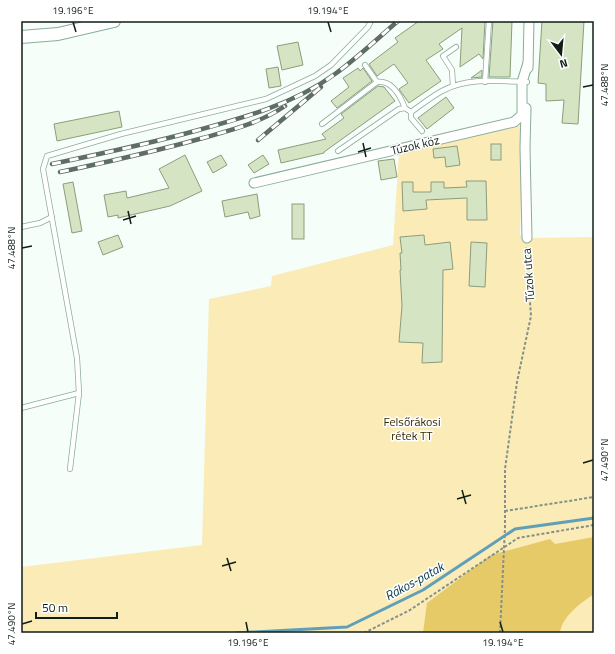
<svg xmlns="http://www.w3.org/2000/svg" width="615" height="654" font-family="'Titillium Web',sans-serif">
<rect width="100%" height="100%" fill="#f6fef9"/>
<path fill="#faebb7" d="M523,125l-3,110 12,3 62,-1v396h-573v-66l181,-22 7,-246 62,-13 1,-10 121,-31 6,-93z"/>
<path fill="#e6ca68" d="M594,537v57c-13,9 -32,22 -34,39h-137l4,-30 64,-48 59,-16 5,5z"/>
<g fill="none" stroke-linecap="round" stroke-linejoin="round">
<path stroke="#609fb8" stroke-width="3" d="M235,633l112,-6 76,-37 92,-61 79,-11"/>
</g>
<g fill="#d5e5c3" stroke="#8d9c7c">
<path d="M419,21h66l-2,38 -4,-5 -19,13 2,-39 -23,16 4,5 -17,11 15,21 -32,22 -10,-14 9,-6 -14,-19 -17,12 -8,-12 29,-22 -3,-4z"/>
<path d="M493,21h19l-2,56h-21z"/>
<path d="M542,21h42l-6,103 -16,-1 2,-23 -18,1v-17l-8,-1z"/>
<path d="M298,42l5,23 -21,5 -5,-24z"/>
<path d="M278,67l3,19 -12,2 -3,-19z"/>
<path d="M358,68l2,3 3,-3 9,13 -35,27 -6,-7 18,-14 -6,-9z"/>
<path d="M482,70v7l-11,1z"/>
<path d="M378,86l6,1 11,14 -71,51v1l-43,10 -3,-13 48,-11 -4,-5 22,-16 -3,-4z"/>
<path d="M446,97l8,11 -27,21 -9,-11z"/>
<path d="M119,111l3,16 -65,14 -3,-17z"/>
<rect x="491" y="144" width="10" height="16"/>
<path d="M457,146l3,19 -14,2 -1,-10 -11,1 -1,-9z"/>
<path d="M185,155l17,36 -32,15 -52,12v-3l-10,2 -4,-22 22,-4 1,7 42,-10 -10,-19z"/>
<path d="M221,155l6,10 -14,8 -6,-11z"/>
<path d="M263,155l6,9 -15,9 -6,-8z"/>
<path d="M394,159l3,18 -16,3 -3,-19z"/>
<path d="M466,181h20l1,39h-20v-22l-41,2 1,9 -24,2 -1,-29h11v10h18v-10h13v6l23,-1z"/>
<path d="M73,182l9,49 -10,2 -9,-49z"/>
<path d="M257,194l3,22 -10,3 -2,-7 -23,5 -3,-16z"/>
<rect x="292" y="204" width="12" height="35"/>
<path d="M118,235l5,12 -20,8 -5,-13z"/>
<path d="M424,235l1,10 25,-3 3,27 -10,1 -1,92 -20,1 1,-20 -24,-1 3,-36 -2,-36h1l-1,-17h2l-2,-16z"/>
<path d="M471,242l16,1 -2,44 -16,-1z"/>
</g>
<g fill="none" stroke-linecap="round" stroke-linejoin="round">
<g stroke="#89ad9a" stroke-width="6">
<g id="lane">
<path d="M365,65l12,17"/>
<path d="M485,82l4,-61"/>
<path d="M453,86l-1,-16 -9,-14 13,-9"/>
<path d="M411,112v6l11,13"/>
<path d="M322,124l55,-42c14,-2 23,13 28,26"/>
<path d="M338,151l61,-42 6,-1 6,4c10,-7 20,-15 31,-21 25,-14 58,-10 85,-9"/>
<path d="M21,227l19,-4 12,-6"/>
<path d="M21,408l58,-15"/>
<path d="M70,469l9,-76 -2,-35 -34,-189 4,-13 74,-22 145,-35 49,-23 16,-11 37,-38 3,-6"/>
</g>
</g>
<g stroke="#89ad9a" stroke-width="11">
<g id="street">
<path d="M528,68l1,-47"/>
<path d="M526,108l-1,40 2,90"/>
<path d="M254,183l260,-61 8,-7v-33l6,-19"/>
</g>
</g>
<g stroke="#89ad9a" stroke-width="14">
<path id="secondary" d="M21,37l37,-3 56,-13"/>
</g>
<g stroke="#85908a" stroke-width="2" stroke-dasharray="3 2" stroke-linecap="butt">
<path d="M505,511l89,-14"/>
<path d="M364,633l46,-23 108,-72 76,-13"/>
<path d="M500,633l5,-106v-58l12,-87 14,-66 -5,-69"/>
</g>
<use href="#lane" stroke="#fff" stroke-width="4.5"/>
<use href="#street" stroke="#fff" stroke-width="9"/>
<use href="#secondary" stroke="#fff" stroke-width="12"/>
<g stroke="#606c66" stroke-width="4.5">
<g id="rail">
<path d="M258,140l63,-53"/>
<path d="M52,164c48,-10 96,-20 143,-33 48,-13 99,-27 140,-57 22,-16 42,-35 63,-53"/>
<path d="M60,172c48,-10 96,-21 143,-34 28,-8 57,-15 82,-32"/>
</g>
</g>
<use href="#rail" stroke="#fff" stroke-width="3" stroke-dasharray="9" stroke-linecap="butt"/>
</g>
<path fill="none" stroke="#101e17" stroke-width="1.5" d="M73,22l3,10M328,22l3,10M583,87l10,-2M363,143l3,14M358,152l13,-4M128,211l3,13M123,220l13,-4M22,248l10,-2M583,463l10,-3M462,490l4,14M457,499l14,-4M227,558l4,13M222,566l14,-4M246,622l2,10M500,622l3,10M22,624l10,-3"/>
<g text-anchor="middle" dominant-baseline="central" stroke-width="3" stroke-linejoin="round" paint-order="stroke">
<g font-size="12" fill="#101e17" stroke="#fff">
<text transform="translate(415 145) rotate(-13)">Túzok köz</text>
<text transform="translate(528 275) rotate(-94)">Túzok utca</text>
</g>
<g font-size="12" fill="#342900" stroke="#fff">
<text x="412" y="421">Felsőrákosi<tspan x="412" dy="14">rétek TT</tspan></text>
</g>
<g font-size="13" font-style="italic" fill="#03384b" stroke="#fff">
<text transform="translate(414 581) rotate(-29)">Rákos-patak</text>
</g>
</g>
<rect width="615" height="654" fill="none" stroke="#ffffff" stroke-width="44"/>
<g transform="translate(561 54) rotate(164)" stroke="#ffffff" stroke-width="3" paint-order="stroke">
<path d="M0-3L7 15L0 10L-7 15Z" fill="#101e17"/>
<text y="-6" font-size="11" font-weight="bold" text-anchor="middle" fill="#101e17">N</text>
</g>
<path d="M36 612v6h81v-6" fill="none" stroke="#101e17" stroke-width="2"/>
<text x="42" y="612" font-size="12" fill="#101e17" stroke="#ffffff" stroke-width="3" paint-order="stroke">50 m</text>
<rect x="22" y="22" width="571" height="610" fill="none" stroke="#101e17" stroke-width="1.5"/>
<g font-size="10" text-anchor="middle" fill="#101e17">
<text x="73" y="14">19.196°E</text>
<text x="328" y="14">19.194°E</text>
<text transform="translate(604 85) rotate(-90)" y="4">47.488°N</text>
<text transform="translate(11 248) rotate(-90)" y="4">47.488°N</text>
<text transform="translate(604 460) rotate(-90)" y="4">47.490°N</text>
<text transform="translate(11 624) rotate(-90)" y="4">47.490°N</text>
<text x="248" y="646">19.196°E</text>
<text x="503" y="646">19.194°E</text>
</g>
</svg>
